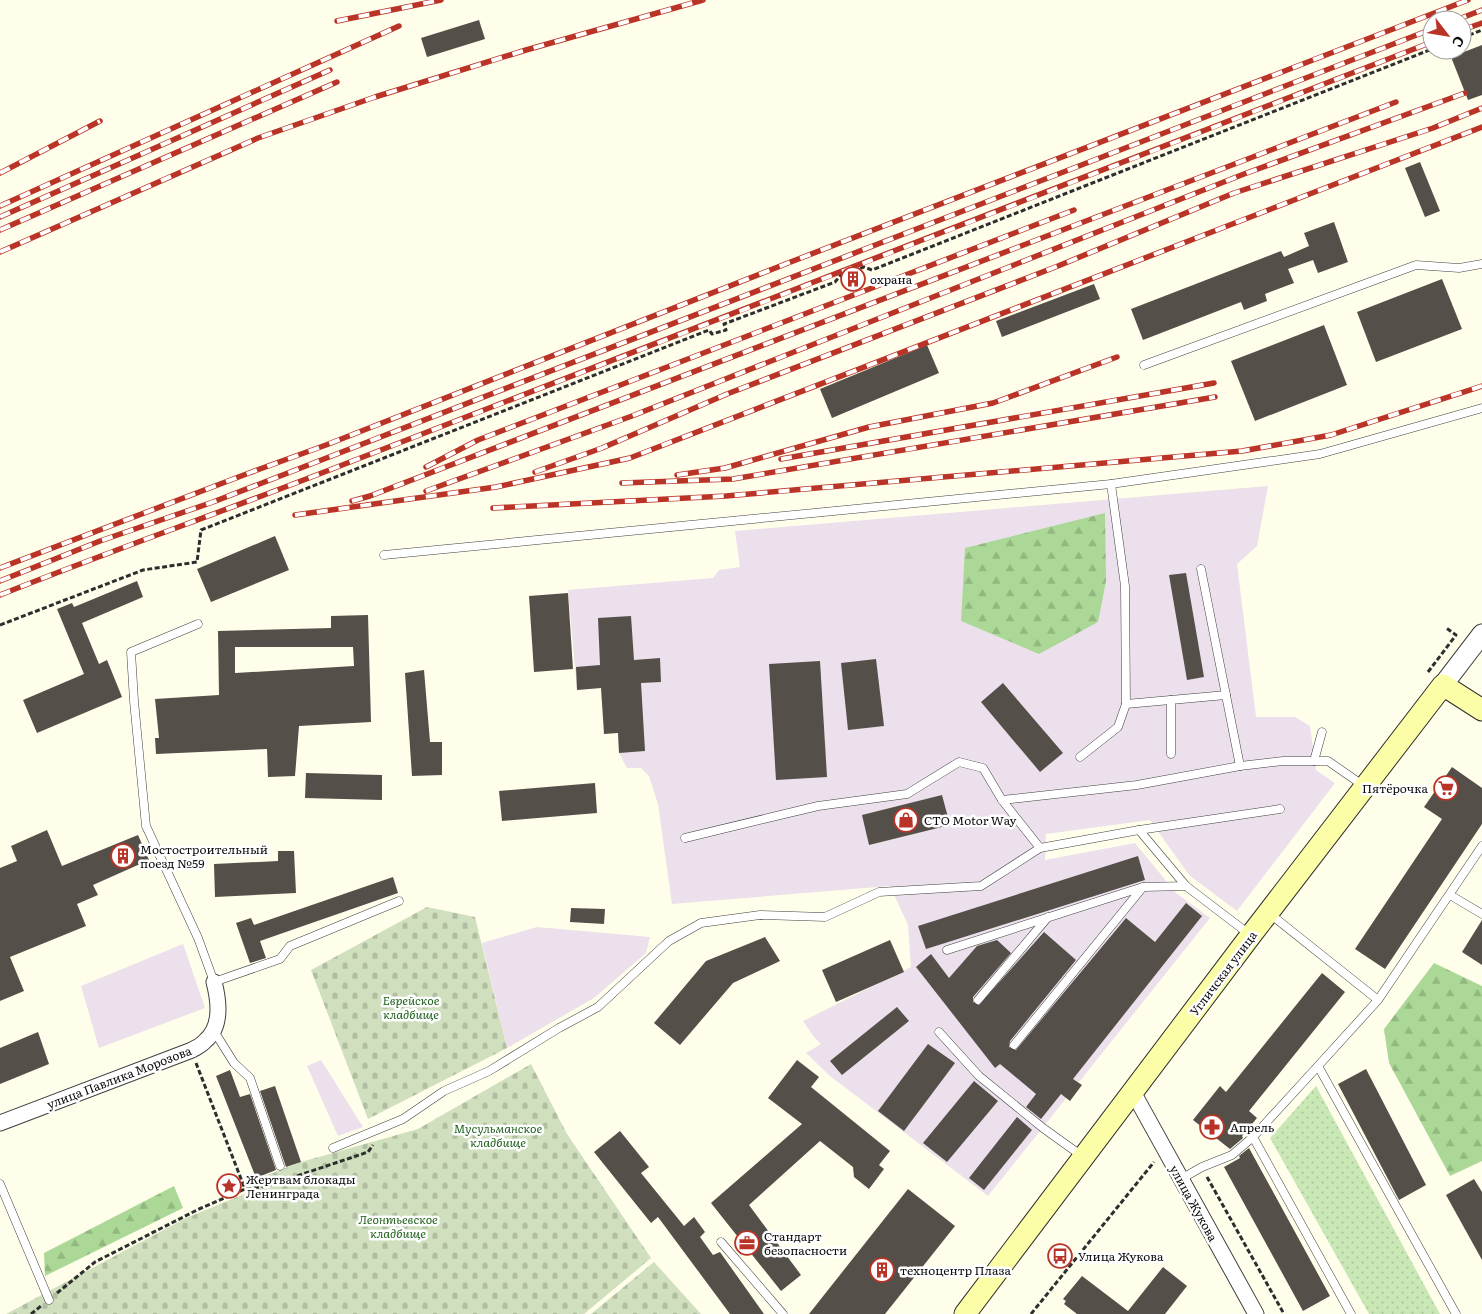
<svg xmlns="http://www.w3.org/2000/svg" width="1482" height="1314" font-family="Literata,serif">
<defs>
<pattern id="grass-dots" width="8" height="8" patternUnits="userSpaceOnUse" patternTransform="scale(1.25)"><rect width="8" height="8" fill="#c9e8b6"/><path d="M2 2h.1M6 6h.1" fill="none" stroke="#abc69b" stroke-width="1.8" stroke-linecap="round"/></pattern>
<pattern id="forest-firs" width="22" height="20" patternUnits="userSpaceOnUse" patternTransform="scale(1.25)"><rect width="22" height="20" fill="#abd896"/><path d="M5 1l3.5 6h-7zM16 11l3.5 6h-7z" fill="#92b880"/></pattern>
<pattern id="cemetery-stones" width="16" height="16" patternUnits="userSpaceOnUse" patternTransform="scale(1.25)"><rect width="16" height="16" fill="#d0dfbe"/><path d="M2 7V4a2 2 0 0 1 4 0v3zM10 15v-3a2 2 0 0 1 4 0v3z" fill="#b1bea2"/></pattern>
</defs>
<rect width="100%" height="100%" fill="#fffeeb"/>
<g fill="#ebe0eb">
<path d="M1268,486l-11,60 -20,18 19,153h39l15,9 6,44 19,13 -98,128 -48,-36 -39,-55 -104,14 -1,26 90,-17 41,50 34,25 -222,278 -158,-120 -24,-23 15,-9 -7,-7 -11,-16 108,-54 -3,-42 -18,-39 -218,18 -14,-100 -9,-28 -8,-8h-14l-8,-15 -1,-20 -17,-45 -24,2 -9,-100 145,-12 6,-8 21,-3 -5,-36z"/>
<path d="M537,927l113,10 -4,16 -52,45 -87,50 -25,-105z"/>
<path d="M183,944l22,64 -106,40 -18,-62z"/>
<path d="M321,1060l42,67 -25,9 -31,-70z"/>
</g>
<path fill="url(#grass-dots)" d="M1316,1086l124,228h-71l-99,-176z"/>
<g fill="url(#forest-firs)">
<path d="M1105,513l1,68 -8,41 -59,32 -78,-33 4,-73z"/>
<path d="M1434,963l48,23v175l-32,15 -61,-113 -5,-34z"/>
<path d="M174,1186l9,22 -138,68 -1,-23z"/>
</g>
<g fill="url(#cemetery-stones)">
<path d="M427,907l48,10 32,131 -139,71 -57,-149z"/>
<path d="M531,1064l36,70 84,124 -67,56h-578l180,-96 68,-28 -3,-9 50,-19 117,-33z"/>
<path d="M654,1262l47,52h-110z"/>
</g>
<g fill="#554f49" fill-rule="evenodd">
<path d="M479,20l6,19 -58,18 -6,-19z"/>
<path d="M1482,45v50l-14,5 -17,-43z"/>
<path d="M1420,162l20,49 -15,6 -20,-49z"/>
<path d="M1334,222l14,40 -30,11 -5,-13 -25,9 6,14 -29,11 2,7 -23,9 -3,-8 -98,38 -12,-31 150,-58 3,6 25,-11 -5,-13z"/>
<path d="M1442,279l20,50 -86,33 -19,-50z"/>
<path d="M1094,284l6,15 -98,38 -6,-16z"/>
<path d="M1324,325l23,60 -92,36 -24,-60z"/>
<path d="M927,345l12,28 -107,45 -12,-29z"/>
<path d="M275,536l14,34 -78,32 -14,-33z"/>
<path d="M1186,573l18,104 -17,3 -18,-105z"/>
<path d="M137,581l6,16 -61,26 17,41 8,-4 15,37 -85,36 -14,-33 61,-26 -27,-65 15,-6 2,4z"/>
<path d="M568,593l5,76 -39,3 -5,-76z"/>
<path d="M368,615l3,107 -72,4 -4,50 -27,1 -1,-28 -111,5 -1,-16h4l-4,-39 64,-4 -1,-64 113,-3v-12zM235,647h118l1,19 -119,7z"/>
<path d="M631,616l3,44 26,-2 1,24 -20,1 4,68 -26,2 -1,-20 -14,1 -3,-46 -24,2 -1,-23 24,-2 -2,-47z"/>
<path d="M876,659l8,67 -36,4 -7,-67z"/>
<path d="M820,661l7,116 -51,3 -7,-116z"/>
<path d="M424,670l6,72h12v33l-30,1 -7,-103z"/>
<path d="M1003,683l60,70 -23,19 -59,-70z"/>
<path d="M1452,767l30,21v36l-97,145 -30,-20 87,-130 -18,-12z"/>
<path d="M306,773l76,2v25l-77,-2z"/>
<path d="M595,783l2,30 -95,8 -3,-30z"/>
<path d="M942,795l8,30 -81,20 -7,-30z"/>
<path d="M47,830l15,36 76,-31 11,25 -56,25 5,10 -21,9 9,22 -76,31 14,34 -24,10v-133l17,-7 -6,-15z"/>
<path d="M278,851h16l2,42 -81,4 -1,-33 64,-3z"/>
<path d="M1138,856l7,24 -219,69 -8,-23z"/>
<path d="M393,877l5,16 -138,48 6,17 -16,5 -14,-40 15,-5 3,7z"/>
<path d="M1186,903l16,13 -129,163 9,6 -12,16 -9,-7 -20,25 -15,-12 10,-13 -36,-30 -5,4 -79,-101 15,-13 18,24 28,-32 20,-6 14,13 -38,44v5l6,3 65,-73 32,28 -66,81 -1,6 7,3 110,-132 29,24z"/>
<path d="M571,908l34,1 -1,15 -34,-2z"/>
<path d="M1482,920v45l-20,-13z"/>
<path d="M765,937l15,24 -47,22 -53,62 -26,-22 52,-62z"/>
<path d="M890,940l14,32 -68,30 -14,-32z"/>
<path d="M1322,973l23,19 -96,119 8,7 -15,18 1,2 -13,11 -37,-29 27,-34 6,6z"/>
<path d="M897,1007l12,14 -67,54 -12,-14z"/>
<path d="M38,1032l11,32 -49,20v-36z"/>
<path d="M928,1044l27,19 -51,68 -26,-20z"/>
<path d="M797,1060l22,17 -8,10 79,64 -11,14 5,4 -15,20 -15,-12 -1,-10 -33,-26 -71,64 52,70 -20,16 -70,-88 91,-79 -34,-26z"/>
<path d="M1366,1069l60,116 -27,15 -61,-116z"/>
<path d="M230,1070l10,27 10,-3 26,76 -20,8 -40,-102z"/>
<path d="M974,1081l24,20 -51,61 -24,-19z"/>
<path d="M275,1086l26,76 -15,5 -26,-76z"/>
<path d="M1017,1117l15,13 -48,60 -15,-12z"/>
<path d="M620,1131l29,36 -8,6 43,53 10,-9 11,15 -5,5 13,18 7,-3 44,62h-34l-72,-97 -7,6 -57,-71z"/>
<path d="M1249,1148l81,148 -27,15 -79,-144 16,-9 -1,-2z"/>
<path d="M1474,1179l8,13v68l-36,-65z"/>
<path d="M908,1189l47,37 -70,88h-76z"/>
<path d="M1163,1267l24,19 -22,28h-88l-13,-10 2,-3 -3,-2 19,-23 46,35z"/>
</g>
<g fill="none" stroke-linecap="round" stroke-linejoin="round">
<g stroke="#3f3f3f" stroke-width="9">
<g id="service">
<path d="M1144,365l272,-100 43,3 23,-4"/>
<path d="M1111,484l14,102 1,118 100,-9"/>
<path d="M384,555l727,-71 209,-30 162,-46"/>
<path d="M1201,569l39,197"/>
<path d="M198,624l-67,28 3,49 12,125 52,112 16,44 66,-23 10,-13 109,-45"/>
<path d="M1171,754v-54"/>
<path d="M1080,757l38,-30 8,-23"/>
<path d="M1314,761l8,-29"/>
<path d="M1002,800l135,-15 103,-19 43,-5h45l36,25"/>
<path d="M1139,830l141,-21"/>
<path d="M685,838l133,-32 89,-12 52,-32 24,6 19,32 38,48 99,-18 47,56 63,48"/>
<path d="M1450,895l32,19"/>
<path d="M1270,914l108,86"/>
<path d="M947,950l196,-63 43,-1"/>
<path d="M978,1000l70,-83"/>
<path d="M214,1031l20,32 16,15 30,88"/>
<path d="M939,1032l40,44 64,52 39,28"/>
<path d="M1014,1045l129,-158"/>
<path d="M1318,1066l60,-66 104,-154"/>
<path d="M1253,1137l65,-71 138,248"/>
<path d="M333,1148l70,-29 41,-28 45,-20 70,-43 39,-21 71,-66 32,-18 59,-8 65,2 54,-25 102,-6 59,-38"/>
<path d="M1181,1179l21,-12 30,-12 21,-18 98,177"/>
<path d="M0,1184l49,116"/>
<path d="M721,1242l62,72"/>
</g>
</g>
<g stroke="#3f3f3f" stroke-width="17">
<g id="minor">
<path d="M1133,1092l123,222"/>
<path d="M0,1123l192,-73c5,-3 10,-5 13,-9 17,-14 14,-40 9,-59"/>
</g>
</g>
<g stroke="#3f3f3f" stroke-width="21">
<path id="tertiary" d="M1443,685l39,-51"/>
</g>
<g stroke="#2e2e2e" stroke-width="23">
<path id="secondary" d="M965,1314l286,-379 192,-250 39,25"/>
</g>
<g stroke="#2e2e2e" stroke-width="3" stroke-dasharray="5 2.5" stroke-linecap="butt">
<path d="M1462,38l20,-8"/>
<path d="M0,625l143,-55 54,-8 4,-32 508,-200 3,4 14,-4 -2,-6 111,-42 5,-6 24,-9 8,3 560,-221"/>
<path d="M1428,672l28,-37 -11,-8"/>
<path d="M196,1063l49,126"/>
<path d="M1207,1177l77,137"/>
<path d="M57,1293l38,-31 104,-53 46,-20 22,-3 101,-34 5,-7"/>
<path d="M31,1314l10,-8"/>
<path d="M1031,1314l123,-152"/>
</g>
<use href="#service" stroke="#fff" stroke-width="8"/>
<use href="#minor" stroke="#fff" stroke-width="15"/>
<use href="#tertiary" stroke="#fff" stroke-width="19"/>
<use href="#secondary" stroke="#fcfea7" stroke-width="21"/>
<g stroke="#ba3327" stroke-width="5.5">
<g id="rail">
<path d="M1456,20l26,-10"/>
<path d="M337,21l104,-21"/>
<path d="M1462,30l20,-7"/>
<path d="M0,173l100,-52"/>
<path d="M0,206l399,-180"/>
<path d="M0,217l330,-147"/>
<path d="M0,230l337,-148"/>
<path d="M0,252l258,-114 117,-41 151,-47 177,-50"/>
<path d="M781,459l433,-76"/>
<path d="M426,467l52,-27 596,-230"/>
<path d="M535,472l67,-24 125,-54 331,-128 176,-73 199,-65 49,-20"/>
<path d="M677,475l48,-7 144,-41 124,-24 124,-46"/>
<path d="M622,483l111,-4 482,-82"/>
<path d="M426,491l206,-75 612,-242 221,-81"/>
<path d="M352,501l18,-5 1026,-394"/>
<path d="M493,508l233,-12 516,-45 89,-16 151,-49"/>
<path d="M295,515l201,-28 134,-29 852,-331"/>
<path d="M0,568l249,-95 77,-28 462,-182 680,-263"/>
<path d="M0,581l100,-40 113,-39 1219,-473"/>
<path d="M0,595c110,-44 222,-83 332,-126 367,-142 734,-284 1100,-427"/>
</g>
</g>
<use href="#rail" stroke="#fff" stroke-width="4" stroke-dasharray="11" stroke-linecap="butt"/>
</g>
<defs>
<g id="building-ring" transform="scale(1.25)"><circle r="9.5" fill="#fff" stroke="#ba3327" stroke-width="1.5"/><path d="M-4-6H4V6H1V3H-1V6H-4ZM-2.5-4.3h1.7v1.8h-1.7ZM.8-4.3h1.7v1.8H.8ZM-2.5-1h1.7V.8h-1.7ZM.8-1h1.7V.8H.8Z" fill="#ba3327"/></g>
<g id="supermarket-ring" transform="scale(1.25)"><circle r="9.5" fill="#fff" stroke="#ba3327" stroke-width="1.5"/><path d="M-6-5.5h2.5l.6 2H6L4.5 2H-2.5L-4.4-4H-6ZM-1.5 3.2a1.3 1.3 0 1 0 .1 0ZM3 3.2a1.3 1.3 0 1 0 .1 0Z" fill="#ba3327"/></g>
<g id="shop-ring" transform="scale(1.25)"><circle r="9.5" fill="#fff" stroke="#ba3327" stroke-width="1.5"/><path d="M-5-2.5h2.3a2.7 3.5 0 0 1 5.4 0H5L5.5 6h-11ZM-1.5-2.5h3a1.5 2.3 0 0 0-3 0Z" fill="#ba3327"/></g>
<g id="pharmacy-ring" transform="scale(1.25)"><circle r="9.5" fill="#fff" stroke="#ba3327" stroke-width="1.5"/><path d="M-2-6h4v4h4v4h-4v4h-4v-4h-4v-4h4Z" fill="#ba3327"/></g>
<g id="sight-ring" transform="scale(1.25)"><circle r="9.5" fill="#fff" stroke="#ba3327" stroke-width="1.5"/><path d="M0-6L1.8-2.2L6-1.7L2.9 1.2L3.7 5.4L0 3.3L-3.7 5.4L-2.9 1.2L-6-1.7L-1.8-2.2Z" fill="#ba3327"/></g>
<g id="office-ring" transform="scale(1.25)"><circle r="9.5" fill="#fff" stroke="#ba3327" stroke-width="1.5"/><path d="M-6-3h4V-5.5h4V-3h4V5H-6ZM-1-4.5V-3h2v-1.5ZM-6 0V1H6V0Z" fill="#ba3327"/></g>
<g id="bus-ring" transform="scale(1.25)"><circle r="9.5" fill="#fff" stroke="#ba3327" stroke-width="1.5"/><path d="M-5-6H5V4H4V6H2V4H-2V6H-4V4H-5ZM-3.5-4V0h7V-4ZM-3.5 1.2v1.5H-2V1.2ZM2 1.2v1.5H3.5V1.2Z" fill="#ba3327"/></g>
</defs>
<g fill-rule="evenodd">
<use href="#building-ring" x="853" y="279"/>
<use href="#supermarket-ring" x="1446" y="788"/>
<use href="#shop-ring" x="906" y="820"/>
<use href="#building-ring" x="123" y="856"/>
<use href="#pharmacy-ring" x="1212" y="1127"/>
<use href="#sight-ring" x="229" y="1186"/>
<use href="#office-ring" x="747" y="1243"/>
<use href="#bus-ring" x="1060" y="1256"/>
<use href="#building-ring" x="882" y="1270"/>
</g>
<g text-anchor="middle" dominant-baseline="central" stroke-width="5" stroke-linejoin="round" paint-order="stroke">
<g font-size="12" fill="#0c0c0c" stroke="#fff" text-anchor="start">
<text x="870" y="279">охрана</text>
<text x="1428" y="788" text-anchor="end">Пятёрочка</text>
<text x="924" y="820">СТО Motor Way</text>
<text x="140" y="849">Мостостроительный<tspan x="140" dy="14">поезд №59</tspan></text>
<text x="1230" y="1127">Апрель</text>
<text x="246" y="1179">Жертвам блокады<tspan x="246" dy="14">Ленинграда</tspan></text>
<text x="764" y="1236">Стандарт<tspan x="764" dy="14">безопасности</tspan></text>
<text x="1078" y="1256">Улица Жукова</text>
<text x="900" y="1270">техноцентр Плаза</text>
</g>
<g font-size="12" fill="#0c0c0c" stroke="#fff">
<text transform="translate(1223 973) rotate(-53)">Угличская улица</text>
<text transform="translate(119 1077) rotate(-21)">улица Павлика Морозова</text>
<text transform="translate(1194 1203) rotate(61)">улица Жукова</text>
</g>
<g font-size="12" font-style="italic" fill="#23621e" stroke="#fff">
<text x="411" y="1000">Еврейское<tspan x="411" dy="14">кладбище</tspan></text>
<text x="498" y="1128">Мусульманское<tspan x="498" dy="14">кладбище</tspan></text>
<text x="398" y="1219">Леонтьевское<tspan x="398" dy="14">кладбище</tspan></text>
</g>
</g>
<g transform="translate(1447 35) rotate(121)"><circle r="24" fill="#ffffff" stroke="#9e9e9e"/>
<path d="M0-4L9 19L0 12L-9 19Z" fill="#ba3327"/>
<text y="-8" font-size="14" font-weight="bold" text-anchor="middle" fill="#0c0c0c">С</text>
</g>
</svg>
